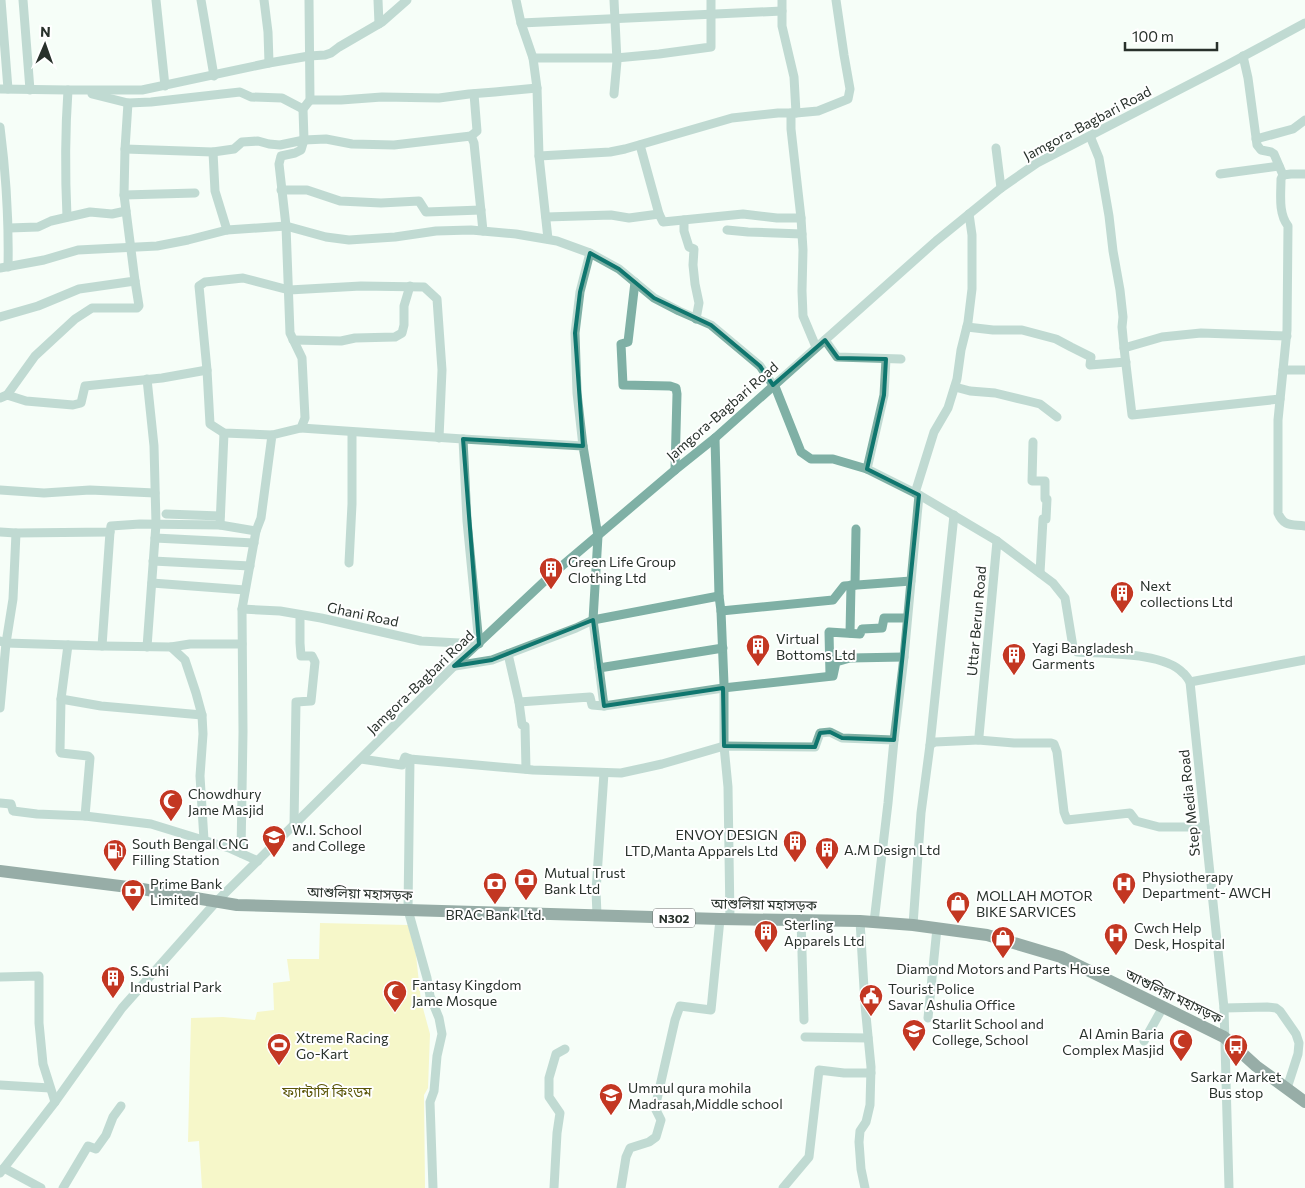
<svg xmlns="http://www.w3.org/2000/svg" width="1305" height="1188" font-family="Commissioner,'Noto Sans Bengali',sans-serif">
<rect width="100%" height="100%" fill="#f6fef8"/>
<path fill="#f5ef91" d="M320,923l88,2 8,30 5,46 9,33 -2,54 -4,7 1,93h-223l-3,-47 -11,1 3,-124 32,-1 32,3 2,-8 17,-2 -1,-27 17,-2 -3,-22h32z"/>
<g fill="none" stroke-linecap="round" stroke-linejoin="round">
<g stroke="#7fb0a5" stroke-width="9">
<path d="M1,0l7,89"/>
<path d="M23,0l7,90"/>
<path d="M156,0l9,86"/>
<path d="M201,0l13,76"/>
<path d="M264,0l4,32 1,31"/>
<path d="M378,0l1,24"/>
<path d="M614,0l3,61 -3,33"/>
<path d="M782,0v26l12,51 2,36"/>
<path d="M521,23l261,-12"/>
<path d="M1243,56l5,22 9,67 4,5 10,2 3,2 9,21"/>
<path d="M533,58h83l43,-4 52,-7v-47"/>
<path d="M537,88l2,68 9,83"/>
<path d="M0,89l68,1h74l127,-27 40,-7 16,-1 6,-2 8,-6 43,-25 25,-22"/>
<path d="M92,94l36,9 23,-1 89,-10 11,5 31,1 21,11"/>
<path d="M310,100h31l41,-3 57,1 30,-4 26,-2 42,-4 -4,-30 -12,-35 -5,-23"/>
<path d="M791,113v16l10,89 2,32 -1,41 1,25 13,31"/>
<path d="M0,127c6,47 9,93 8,140"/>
<path d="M471,136l6,-5 -3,-37"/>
<path d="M1090,136l9,22 10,58 4,35 7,39 3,27 -1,10 2,21 38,-11 39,-4 86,3"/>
<path d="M1256,139l37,-10 12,-9"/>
<path d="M640,145l19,69"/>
<path d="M996,148l5,40"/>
<path d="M125,149l88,3 21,-3 8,-7 16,-1 11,3 11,1 24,-5 22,-1 26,5 42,1 77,-9 3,7 9,88"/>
<path d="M213,152l2,39 12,39"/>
<path d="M539,156l71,-4 15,-3 107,-31 46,-5h18l22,-2 30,-12 2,-10 -6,-34 -8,-55"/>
<path d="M1220,174l59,-8"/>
<path d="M1305,174h-14l-8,1 -2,4c0,15 -3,34 7,47l-1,104 -9,90v93c6,14 13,11 27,13"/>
<path d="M281,190h26l33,11 41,2 38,-2 7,11 55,-2"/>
<path d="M124,195l71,-2"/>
<path d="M67,217c-2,-43 -2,-84 1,-127"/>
<path d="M546,217l65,-2 18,3 30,-4 4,8 80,-8 34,4h24"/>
<path d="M684,220v11l5,16 5,2 -1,16 2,19 4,19 -3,16"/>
<path d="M9,228l29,-1 13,-6 39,-9 22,2 14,-3"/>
<path d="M727,230l21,2 54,2"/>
<path d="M0,268l44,-8 34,-10 79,-4 31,-6 39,-10 59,-4 40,11 23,3 46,-3 41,-6 35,-1 45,4 41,7 33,12 29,16 35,29 25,13 32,14 49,41 11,16 3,2 27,68 10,7h22l34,10 54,27 76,45"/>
<path d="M635,282l-7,60 -7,2 2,41 47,1 6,2 1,6 -2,76"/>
<path d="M0,317l38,-11 41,-17 56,-8 -11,-86 1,-46 3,-46"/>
<path d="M967,327l26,3h29l34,9 15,8 20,10 -1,8 36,-3"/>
<path d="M293,340l48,1 14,-3 40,-1 7,-4 2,-8v-19l6,-20"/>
<path d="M825,340l12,17 64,2"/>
<path d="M1124,348l8,67 148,-16"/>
<path d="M207,370l3,54 14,9 48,2"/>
<path d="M1283,370h22"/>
<path d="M955,387l15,4 25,2 33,8 12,3 17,13"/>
<path d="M7,395l28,-39 40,-37 17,-11h45l2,-2 -4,-25"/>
<path d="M0,398l7,-3 19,6 47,4 8,-2 4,-17 77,-8 45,-8 -8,-84 6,-4 38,-4 46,12 72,-4 63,1 13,12 5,71 -3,68"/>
<path d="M715,438l4,158"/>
<path d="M463,439l120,7 15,90 -5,84 11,86 119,-18 110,-12 3,-14 14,-4 54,-1"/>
<path d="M1033,442l-1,39h13v18h2l-1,20h-3l-3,54"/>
<path d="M583,446l-6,-53 -2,-60 5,-41 10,-39"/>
<path d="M867,469l17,-74 2,-36"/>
<path d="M0,490l44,3 46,-3 65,3"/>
<path d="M915,493l19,-61 14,-24 9,-29 4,-29 7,-28 4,-33v-54l-3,-21"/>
<path d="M166,514l54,2"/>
<path d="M220,525l4,-92"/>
<path d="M0,532l16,1 94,-1 1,-6 29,-2 80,1 36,6"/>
<path d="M155,538l99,5"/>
<path d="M153,561l97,5"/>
<path d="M349,563l3,-59v-72"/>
<path d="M152,583l93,7"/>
<path d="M855,585l1,-56"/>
<path d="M242,609l38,2 41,7 100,23 58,3 -12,-123 -4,-82 -162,-11"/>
<path d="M721,611l3,73v62l4,41 2,132"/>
<path d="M850,633l1,-48"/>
<path d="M0,641l6,2 96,3 69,1 14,13 11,33 6,22 1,19 -3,42 4,64"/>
<path d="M68,645l-7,54 -1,52 1,2 27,3 2,2 -5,58"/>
<path d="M102,646l8,-114"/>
<path d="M147,647l9,-123 -2,-78 -7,-67"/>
<path d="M171,647l19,-3h52"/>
<path d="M508,654l11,48 3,23 3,1 1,43"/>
<path d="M455,666l37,-6 84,-32 17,-8 126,-24 2,15 112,-11 11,-14 67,-5"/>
<path d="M599,668l124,-20"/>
<path d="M830,675l-1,-43 31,2 2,-5 20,-1 2,-10h23"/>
<path d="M61,699l40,7 101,9"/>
<path d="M519,702l71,-5 2,8 12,1"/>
<path d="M0,708l6,-65 7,-44 3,-66"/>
<path d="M894,740l10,-83 15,-162"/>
<path d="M978,740l36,3h37l3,1 3,8 7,60 3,8 63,-7 6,8 23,6h46"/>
<path d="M930,745l24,-230"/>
<path d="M361,759l41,6 3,-8 5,2 123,11 88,3 41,-9 62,-18 91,1 5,-14 10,-1 12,6 52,2 -6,63 -14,119"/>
<path d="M410,759l-2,151 19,68 3,18 9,22 3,16 -5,22 -3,35 -4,11 3,86"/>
<path d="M0,803l11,1 2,7 24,3 48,2 66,8 78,24 29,13"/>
<path d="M294,826l2,-124 15,-1 4,-39 -3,-6h-11l-1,-13v-28"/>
<path d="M241,853l2,-121 -1,-123 14,-78 5,-13 11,-83 29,-7 4,-10 -3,-60 -12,-25 -4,-107 -7,-62 2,-8 14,-3 6,-3 3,-10 -1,-31 7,-9 -1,-100"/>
<path d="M597,915l-1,-24 8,-118"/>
<path d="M801,919l3,101"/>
<path d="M860,921l5,84 6,62 -1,38 -4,17 -6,9 -1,11 2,27 4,19"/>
<path d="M913,925l8,-112 9,-68 5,-3 43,-2 1,-4 18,-195 56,42 12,15 8,49 4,5c27,2 87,0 106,21 3,2 5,6 7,9"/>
<path d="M0,977l39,-1v47l4,41 12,38"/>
<path d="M1224,1008l43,-1 9,1 4,3 16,23 3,9 -1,11 -11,34"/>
<path d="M928,1018l9,-90"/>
<path d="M805,1037l63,1"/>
<path d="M1144,1041l19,-34"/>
<path d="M0,1085l50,3"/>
<path d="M4,1168l37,20"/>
<path d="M0,1173l55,-71 67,-94 94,-106 238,-236 96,-90 125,-106 40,-32 221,-197 65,-53 36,-25 190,-98 78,-42"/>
<path d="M63,1188l25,-42 8,3 10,-14 7,-18 8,-11"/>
<path d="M554,1188l3,-55 3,-20 -11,-16v-19l7,-24 9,-5"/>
<path d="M621,1188l5,-31 4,-9 19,-6 7,-5 5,-17 -6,-12 20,-88 5,-14 31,4 9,-91"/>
<path d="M783,1188l26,-31 10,-87 25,3h27"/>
<path d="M1229,1188l-5,-180 -34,-326 115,-22"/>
</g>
<path stroke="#244d45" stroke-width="12" d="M0,871l136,17 101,17 483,14 140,2 53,4 74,10 74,22 163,80 32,29 49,36"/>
</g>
<path d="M0 0H1305V1188H0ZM590,253l29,16 35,29 57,27 49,41 13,19 52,-45 13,18 48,1 -2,36 -17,74 52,26 -25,245 -52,-2 -12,-6 -10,1 -5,14 -91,-1 -1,-58 -119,18 -11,-86 -101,40 -38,6 25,-22 -16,-205 120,7 -8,-113 5,-41z" fill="#f6fef8" fill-opacity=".55" fill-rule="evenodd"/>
<path fill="none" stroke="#0f766e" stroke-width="4" stroke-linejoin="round" d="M590,253l29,16 35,29 57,27 49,41 13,19 52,-45 13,18 48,1 -2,36 -17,74 52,26 -25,245 -52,-2 -12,-6 -10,1 -5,14 -91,-1 -1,-58 -119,18 -11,-86 -101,40 -38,6 25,-22 -16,-205 120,7 -8,-113 5,-41z"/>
<defs>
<g id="building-pin" transform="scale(1.25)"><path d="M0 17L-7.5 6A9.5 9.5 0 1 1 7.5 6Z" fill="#c33722" stroke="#fff"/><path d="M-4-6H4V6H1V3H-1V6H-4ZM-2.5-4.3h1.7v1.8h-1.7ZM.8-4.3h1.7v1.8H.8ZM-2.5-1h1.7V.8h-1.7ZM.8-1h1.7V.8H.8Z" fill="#fff"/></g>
<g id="mosque-pin" transform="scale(1.25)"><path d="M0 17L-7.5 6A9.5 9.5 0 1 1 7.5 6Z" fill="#c33722" stroke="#fff"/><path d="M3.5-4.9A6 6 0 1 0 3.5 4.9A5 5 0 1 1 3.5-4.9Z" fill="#fff"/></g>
<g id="school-pin" transform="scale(1.25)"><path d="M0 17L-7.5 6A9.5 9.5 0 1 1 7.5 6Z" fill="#c33722" stroke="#fff"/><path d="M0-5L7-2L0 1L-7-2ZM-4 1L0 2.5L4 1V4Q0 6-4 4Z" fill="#fff"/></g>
<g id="fuel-pin" transform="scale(1.25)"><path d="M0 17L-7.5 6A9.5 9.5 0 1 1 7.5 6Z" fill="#c33722" stroke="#fff"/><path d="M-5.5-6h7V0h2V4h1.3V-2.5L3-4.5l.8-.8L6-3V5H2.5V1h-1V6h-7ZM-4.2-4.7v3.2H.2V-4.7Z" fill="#fff"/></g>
<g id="bank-pin" transform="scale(1.25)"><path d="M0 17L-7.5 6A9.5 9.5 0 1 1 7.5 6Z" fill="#c33722" stroke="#fff"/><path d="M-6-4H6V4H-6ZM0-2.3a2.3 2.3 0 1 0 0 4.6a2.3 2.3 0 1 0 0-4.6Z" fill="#fff"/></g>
<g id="hospital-pin" transform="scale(1.25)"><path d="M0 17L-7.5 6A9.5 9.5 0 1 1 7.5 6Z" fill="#c33722" stroke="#fff"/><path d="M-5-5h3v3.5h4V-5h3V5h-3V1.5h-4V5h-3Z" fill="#fff"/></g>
<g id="shop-pin" transform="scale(1.25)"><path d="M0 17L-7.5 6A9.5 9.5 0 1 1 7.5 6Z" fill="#c33722" stroke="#fff"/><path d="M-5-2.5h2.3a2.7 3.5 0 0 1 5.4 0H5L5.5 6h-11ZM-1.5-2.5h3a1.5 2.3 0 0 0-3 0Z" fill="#fff"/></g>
<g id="civic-pin" transform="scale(1.25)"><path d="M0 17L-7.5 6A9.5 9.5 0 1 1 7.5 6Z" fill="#c33722" stroke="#fff"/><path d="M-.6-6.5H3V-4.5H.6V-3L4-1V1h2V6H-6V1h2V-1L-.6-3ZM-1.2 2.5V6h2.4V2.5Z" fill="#fff"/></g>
<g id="stadium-pin" transform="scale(1.25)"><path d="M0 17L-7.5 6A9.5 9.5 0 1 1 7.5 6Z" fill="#c33722" stroke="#fff"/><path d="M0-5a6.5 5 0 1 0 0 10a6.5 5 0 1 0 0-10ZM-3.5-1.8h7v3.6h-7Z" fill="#fff"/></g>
<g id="bus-pin" transform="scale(1.25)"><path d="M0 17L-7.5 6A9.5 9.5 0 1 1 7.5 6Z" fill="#c33722" stroke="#fff"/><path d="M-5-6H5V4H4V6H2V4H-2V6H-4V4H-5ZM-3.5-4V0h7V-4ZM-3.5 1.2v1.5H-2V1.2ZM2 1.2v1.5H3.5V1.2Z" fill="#fff"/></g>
</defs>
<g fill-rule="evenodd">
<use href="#building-pin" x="551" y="569"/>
<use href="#building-pin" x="1122" y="593"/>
<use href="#building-pin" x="758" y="646"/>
<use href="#building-pin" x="1014" y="655"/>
<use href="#mosque-pin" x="171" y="801"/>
<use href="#school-pin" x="274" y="837"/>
<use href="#building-pin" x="795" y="842"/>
<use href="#building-pin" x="827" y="849"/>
<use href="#fuel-pin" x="115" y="851"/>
<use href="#bank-pin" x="526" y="880"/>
<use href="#bank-pin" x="495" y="884"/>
<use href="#hospital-pin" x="1124" y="884"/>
<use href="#bank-pin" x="133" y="891"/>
<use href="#shop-pin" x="958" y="903"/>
<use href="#building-pin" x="766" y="932"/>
<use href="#hospital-pin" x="1116" y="935"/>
<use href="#shop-pin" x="1003" y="938"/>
<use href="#building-pin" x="113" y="978"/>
<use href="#mosque-pin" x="395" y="992"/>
<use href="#civic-pin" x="871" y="996"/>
<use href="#school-pin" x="914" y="1031"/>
<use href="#mosque-pin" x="1181" y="1041"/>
<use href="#stadium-pin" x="279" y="1045"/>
<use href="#bus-pin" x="1236" y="1046"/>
<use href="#school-pin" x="611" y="1095"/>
</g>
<g text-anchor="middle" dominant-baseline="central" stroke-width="4" stroke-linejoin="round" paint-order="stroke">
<rect fill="#fff" stroke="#686f6b" stroke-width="1" x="653" y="908.5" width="42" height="19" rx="4"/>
<g font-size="12" font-weight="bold" fill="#28312b">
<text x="674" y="918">N302</text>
</g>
<g font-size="14" fill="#28312b" stroke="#fff">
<text transform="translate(1087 123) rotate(-28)">Jamgora-Bagbari Road</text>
<text transform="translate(722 411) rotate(-41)">Jamgora-Bagbari Road</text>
<text transform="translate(363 614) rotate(12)">Ghani Road</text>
<text transform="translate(976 621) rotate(-85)">Uttar Berun Road</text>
<text transform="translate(420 682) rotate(-44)">Jamgora-Bagbari Road</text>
<text transform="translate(1189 803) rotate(-96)">Step Media Road</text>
<text transform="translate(360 893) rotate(2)">আশুলিয়া মহাসড়ক</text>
<text transform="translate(764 904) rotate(1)">আশুলিয়া মহাসড়ক</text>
<text transform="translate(1174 996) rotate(26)">আশুলিয়া মহাসড়ক</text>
</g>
<g font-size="14" fill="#28312b" stroke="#fff" text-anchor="start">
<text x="568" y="561">Green Life Group<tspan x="568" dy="16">Clothing Ltd</tspan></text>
<text x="1140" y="585">Next<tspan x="1140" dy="16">collections Ltd</tspan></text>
<text x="776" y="638">Virtual<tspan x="776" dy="16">Bottoms Ltd</tspan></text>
<text x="1032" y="647">Yagi Bangladesh<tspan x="1032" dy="16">Garments</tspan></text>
<text x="188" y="793">Chowdhury<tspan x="188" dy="16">Jame Masjid</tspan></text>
<text x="292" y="829">W.I. School<tspan x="292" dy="16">and College</tspan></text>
<text x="778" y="834" text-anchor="end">ENVOY DESIGN<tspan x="778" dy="16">LTD,Manta Apparels Ltd</tspan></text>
<text x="132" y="843">South Bengal CNG<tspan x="132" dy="16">Filling Station</tspan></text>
<text x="844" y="849">A.M Design Ltd</text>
<text x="544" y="872">Mutual Trust<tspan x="544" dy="16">Bank Ltd</tspan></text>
<text x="1142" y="876">Physiotherapy<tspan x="1142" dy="16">Department- AWCH</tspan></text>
<text x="150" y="883">Prime Bank<tspan x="150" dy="16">Limited</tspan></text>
<text x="976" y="895">MOLLAH MOTOR<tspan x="976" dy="16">BIKE SARVICES</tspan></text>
<text x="495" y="914" text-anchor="middle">BRAC Bank Ltd.</text>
<text x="784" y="924">Sterling<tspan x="784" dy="16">Apparels Ltd</tspan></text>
<text x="1134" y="927">Cwch Help<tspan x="1134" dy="16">Desk, Hospital</tspan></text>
<text x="1003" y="968" text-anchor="middle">Diamond Motors and Parts House</text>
<text x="130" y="970">S.Suhi<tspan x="130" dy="16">Industrial Park</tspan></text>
<text x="412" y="984">Fantasy Kingdom<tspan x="412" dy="16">Jame Mosque</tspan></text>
<text x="888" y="988">Tourist Police<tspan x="888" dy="16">Savar Ashulia Office</tspan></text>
<text x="932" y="1023">Starlit School and<tspan x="932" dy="16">College, School</tspan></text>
<text x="1164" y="1033" text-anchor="end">Al Amin Baria<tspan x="1164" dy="16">Complex Masjid</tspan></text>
<text x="296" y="1037">Xtreme Racing<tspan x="296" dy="16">Go-Kart</tspan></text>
<text x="1236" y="1076" text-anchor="middle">Sarkar Market<tspan x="1236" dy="16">Bus stop</tspan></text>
<text x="628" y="1087">Ummul qura mohila<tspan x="628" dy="16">Madrasah,Middle school</tspan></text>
</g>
<g font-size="14" fill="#5b5608" stroke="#fff">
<text x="327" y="1091">ফ্যান্টাসি কিংডম</text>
</g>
</g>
<g transform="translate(45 45) rotate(2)" stroke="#ffffff" stroke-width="4" paint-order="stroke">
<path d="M0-4L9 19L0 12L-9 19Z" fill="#28312b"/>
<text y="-8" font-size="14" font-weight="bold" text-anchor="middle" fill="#28312b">N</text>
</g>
<path d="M1125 42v8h92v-8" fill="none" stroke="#28312b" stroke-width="2.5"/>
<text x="1132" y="42" font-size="15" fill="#28312b" stroke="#ffffff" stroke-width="4" paint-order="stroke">100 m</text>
</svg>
